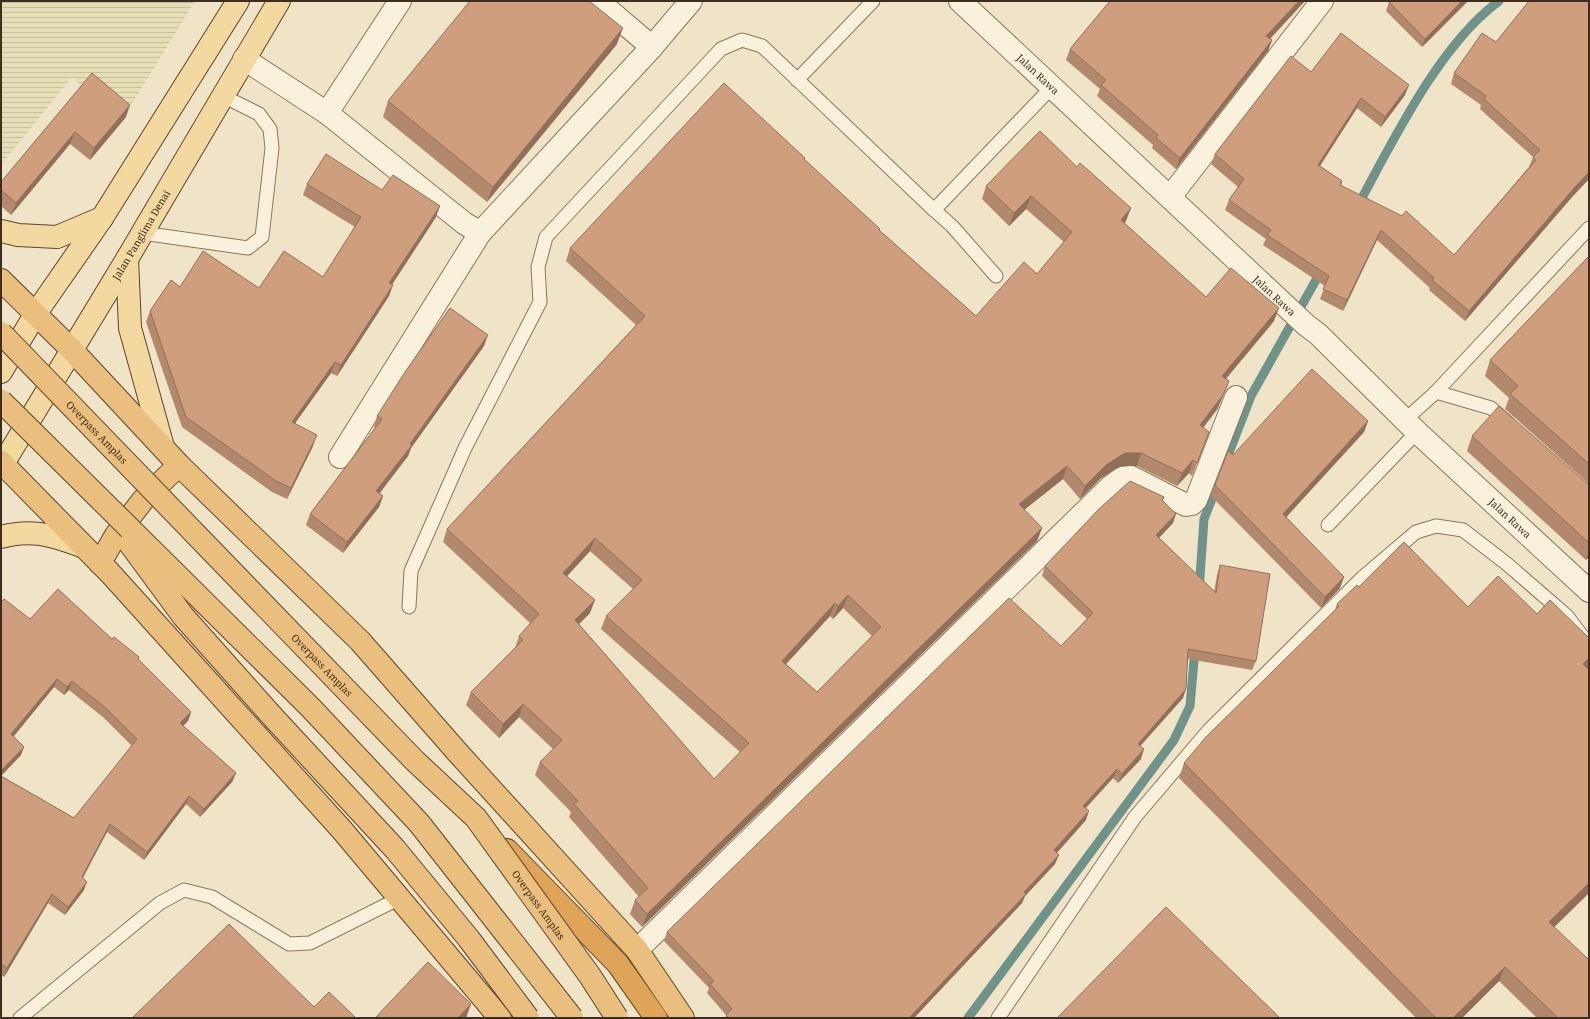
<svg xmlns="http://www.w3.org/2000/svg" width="1590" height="1019" font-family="'Noto Serif',serif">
<defs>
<pattern id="farmland-rules" width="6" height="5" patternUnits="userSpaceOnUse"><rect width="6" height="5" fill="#e6deb5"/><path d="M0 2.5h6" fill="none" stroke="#c6bf9b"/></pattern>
</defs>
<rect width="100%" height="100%" fill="#f0e4c8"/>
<path fill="url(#farmland-rules)" d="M1,1h194l-75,122 -48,-46 -71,88z"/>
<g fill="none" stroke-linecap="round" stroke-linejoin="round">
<g stroke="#6f938a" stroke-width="9">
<path d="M1357,207c36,-66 82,-162 142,-206"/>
<path d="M1225,463l26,-67 70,-125"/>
<path d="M1199,591l5,-72 13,-33"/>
<path d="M968,1018l206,-278 16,-34 5,-57"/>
</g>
<g stroke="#8d765c" stroke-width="15">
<g id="service">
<path d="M797,80l76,-79"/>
<path d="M142,233l106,15 14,-11 10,-89 -2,-19 -11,-15 -36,-18"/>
<path d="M996,276l-44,-50 -18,-16 118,-123"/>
<path d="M1436,392l55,16 17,15"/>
<path d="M1405,420l31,-28 153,-164"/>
<path d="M1328,525l89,-93"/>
<path d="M409,607l2,-36 54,-123 75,-146 -2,-35 8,-30 175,-188 21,-9 20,6 172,164"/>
<path d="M20,1018l140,-115 24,-13 28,7 77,47 21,-1 90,-45"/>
<path d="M998,1018l137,-201 74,-87 153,-152 54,-46 20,-6 27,4 44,34 60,52 22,29"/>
</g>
</g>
<g stroke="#8d765c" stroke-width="24">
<g id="minor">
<path d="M598,1l54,46"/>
<path id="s1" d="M960,1l346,324 12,9 99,98 172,159"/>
<path d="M244,59l83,54 137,110 16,10"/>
<path d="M327,113l73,-112"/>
<path d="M1170,197l152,-196"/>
<path d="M340,457l140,-224 172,-186 39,-46"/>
<path d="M637,950l472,-462 13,-10 9,-1 55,28 6,-1 4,-4 40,-103"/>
</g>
</g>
<g stroke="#5b4430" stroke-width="24">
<g id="primary">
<path d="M1,231l17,4 39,2 45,-19"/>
<path d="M127,259l3,69 33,119"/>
<path d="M1,372l35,-59 66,-95 136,-217"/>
<path id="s2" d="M1,467l126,-208 152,-258"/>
<path d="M1,537c32,-9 51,-1 81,9"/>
</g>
</g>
<g stroke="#5b4430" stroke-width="24">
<g id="trunk">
<path d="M1,280l70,69 108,116 181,176 99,113 178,196 46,68"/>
<path d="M1,462l109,111 232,257 158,188"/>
<path d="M100,563l16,-28 27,-35 36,-35"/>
</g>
</g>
<g stroke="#5b4430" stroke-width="24">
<path id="motorway" d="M507,850l111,114 38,54"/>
</g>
<use href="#service" stroke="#faf1dc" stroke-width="13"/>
<use href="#minor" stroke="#faf1dc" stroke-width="22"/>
<use href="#primary" stroke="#f3d9a0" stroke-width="22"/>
<use href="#trunk" stroke="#eabe7c" stroke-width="22"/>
<use href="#motorway" stroke="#e0a458" stroke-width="22"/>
<g stroke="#5b4430" stroke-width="24" stroke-linecap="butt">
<g id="trunk-bridge">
<path id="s3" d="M1,333l414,428 61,57 114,158 27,42"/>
<path d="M1,401l309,306 109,116 153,195"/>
<path d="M130,544l53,72 89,100 123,133 74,90 59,79"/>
</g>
</g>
<use href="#trunk-bridge" stroke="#eabe7c" stroke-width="22"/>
</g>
<g fill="#b2896c" fill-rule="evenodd">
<path d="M1110,1h195l-35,38 2,1 -4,11 -92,118 -24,-21 1,-3 -56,-49 3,-7 -34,-29 4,-11z"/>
<path d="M1390,1h78l-46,46 -36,-36 3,-9z"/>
<path d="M1589,1v178l-17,18 -107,124 -36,-31 1,-2 -53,-48 -34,71 -23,-12 5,-13 -62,-41 3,-6 -41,-29 4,-10 9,-13 -27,-23 4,-10 96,-82 94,23 -24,32 -24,-19 -37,58 22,15 -1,5 113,69 75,-88 4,-10 -53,-48 1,-4 -30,-21 3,-11 42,-31z"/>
<path d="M617,44l-130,158 -104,-85 5,-16z"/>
<path d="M92,73l34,44 -36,43 -20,-16 -59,71 -10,-9v-24z"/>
<path d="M1040,131l86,90 -2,3 82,73 68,24 -48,58 -8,29 -15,20 1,17 -12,31 -3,-3 -12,13 -40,-20h-16l-20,12 -21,21 -17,-20 -39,31 18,18 -5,13 -395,386 -12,-13 5,-14 4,-3 -70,-80 2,-5 -36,-37 5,-13 13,-13 -34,-32 -20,21 -33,-33 5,-13 44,-44 4,-12 11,-13 -87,-81 4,-13 189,-204 -70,-64 4,-13 235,-90v2l75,71 96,85 61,-42 27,-32 -38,-33 -17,17 -27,-27 4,-13zM590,551l43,38 -27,27 -5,13 139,123 -26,27 -135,-155 11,-11 -23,-37zM843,608l29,28 -55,56 -31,-28 44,-48 3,3z"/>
<path d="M307,184l75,6 54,27 -44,67 -3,12 -52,80 -6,-3 -36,50 18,23 -26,53 -15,-7 -90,-65 -36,-105 4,-11 30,-24 79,1 64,-11 32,-50 -52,-32z"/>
<path d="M1589,256v228l-84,-75 4,-11 -24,-22 5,-16z"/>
<path d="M484,346l-73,102 -3,8 -29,37 4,3 -4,11 -36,46 -37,-28 4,-11 65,-86 -1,-1 3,-11z"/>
<path d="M1368,421l-4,11 -78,85 54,71 -19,20 -110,-112 17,-45 5,4z"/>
<path d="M1472,436l117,49v72l-3,3 -119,-109z"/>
<path d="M1164,497l-1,4 10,22 -14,15 55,54 3,-17 3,-10 36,96 -4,9 -64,-11 -5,39 -43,48 1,13 -23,24 -5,-5 -27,30v12l-29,33 -2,11 -30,32 -3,7 -108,115h-189l1,-3 -19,-22 2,-5 -45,-47 3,-9 394,-286 26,-27 -45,-43 3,-10z"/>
<path d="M1359,587l109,20 69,7 52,24v30l-1,1 1,1v223l-35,34 35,91h-52l-38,-37 -37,37h-46l-237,-240 5,-15 151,-153 2,-6z"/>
<path d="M1,602l29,17 82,20 27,18v3l52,52 -3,9 -5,5 53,47 -4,9 -32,35 -14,-13 -42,56 -37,-28 -24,46 1,12 -19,25 -17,-12 -44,74 -3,-2zM54,687l10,8 5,-5 35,28 28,28 -58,72 -73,-42 20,-21 -7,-19z"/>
</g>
<g fill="#916f58">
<path d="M1299,1h6l-43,46 4,-11z"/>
<path d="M1462,1h6l-46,46 3,-8z"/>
<path d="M623,28l-6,16 -130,158 6,-15z"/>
<path d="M1272,40l-4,11 -92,118 4,-11z"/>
<path d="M1409,85l-4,10 -24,32 4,-10z"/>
<path d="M1361,98l-4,10 -43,67 4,-10z"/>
<path d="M130,105l-4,12 -36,43 4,-12z"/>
<path d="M75,132l-5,12 -59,71 5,-12z"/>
<path d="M1589,172v7l-17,18 -107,124 4,-10 106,-124z"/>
<path d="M1031,196l-5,13 -17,17 5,-13z"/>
<path d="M440,206l-4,11 -50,77 3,-11z"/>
<path d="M1131,208l-5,13 -10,12 5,-13z"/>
<path d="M1381,230l-4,10 -34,71 4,-11z"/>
<path d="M393,285l-4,11 -52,80 4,-11z"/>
<path d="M1279,308l-5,13 -57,68 5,-13z"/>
<path d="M488,335l-4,11 -73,102 -3,8 -35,46 3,-11z"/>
<path d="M335,362l-4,11 -43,60 4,-11z"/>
<path d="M1229,381l-11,27 -23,30 5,-13z"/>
<path d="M1368,421l-4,11 -85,93 4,-11z"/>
<path d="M317,435l-4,11 -26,53 4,-11z"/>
<path d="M1125,453h16l-4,13h-16l-20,12 -21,21 5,-13 21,-21z"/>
<path d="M1193,460l-4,13 -12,13 5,-13z"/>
<path d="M1067,466l-4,13 -48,38 4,-13z"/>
<path d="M383,496l-4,11 -36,46 4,-11z"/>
<path d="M1176,514l-3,9 -20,21 3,-9z"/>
<path d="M1042,528l-5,13 -395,386 5,-13z"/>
<path d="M595,538l-5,13 -32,35 5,-13z"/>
<path d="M1589,551v6l-3,3z"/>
<path d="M1344,577l-4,11 -19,20 4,-11z"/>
<path d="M848,595l-5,13 -10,11 5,-13z"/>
<path d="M595,600l-5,13 -20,20 5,-13z"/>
<path d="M835,603l-5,13 -53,58 5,-13z"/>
<path d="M1589,658v10l-11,11 5,-15z"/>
<path d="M57,679l-3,8 -46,56 3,-9z"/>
<path d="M72,681l-3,9 -5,5 3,-8z"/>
<path d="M1186,689l-3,9 -49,55 4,-9z"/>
<path d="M523,704l-4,13 -20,21 4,-14z"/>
<path d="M191,712l-3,9 -11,11 3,-9z"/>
<path d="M24,747l-3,8 -20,21v-5z"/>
<path d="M1144,749l-3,10 -23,24 4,-9z"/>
<path d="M1117,769l-4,9 -34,37 4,-9z"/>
<path d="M236,773l-4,9 -32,35 4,-8z"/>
<path d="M189,796l-3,8 -42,56 3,-8z"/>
<path d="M1089,811l-3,9 -35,39 3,-9z"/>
<path d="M110,824l-3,8 -29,54 4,-9z"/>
<path d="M1059,855l-4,9 -30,32 -3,7 -108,115h-5l115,-126z"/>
<path d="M87,882l-3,8 -19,25 3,-8z"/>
<path d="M1589,883v10l-45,44 5,-15z"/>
<path d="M52,894l-4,9 -44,74 3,-9z"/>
<path d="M1505,967l-6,14 -37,37h-9z"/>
<path d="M471,1004l-5,14h-8z"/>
</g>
<g fill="#cf9f7d" stroke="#916f58" fill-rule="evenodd">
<path d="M470,1h119l34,27 -130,159 -105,-86z"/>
<path d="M1110,1h189l-33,35 6,4 -92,118 -24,-20 2,-3 -57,-50 5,-5 -36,-31z"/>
<path d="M1390,1h72l-37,38 -36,-37z"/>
<path d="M1529,1h60v171l-14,15 -106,124 -37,-31 2,-2 -53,-48 -34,70 -24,-11 6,-13 -62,-41 4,-5 -42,-30 15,-21 -29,-25 76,-98 20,16 30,-39 68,52 -24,32 -24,-19 -43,67 24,16 -2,4 62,31 4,-5 48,44 82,-95 -3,-3 7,-7 -56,-51 2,-3 -32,-23 28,-40 14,9z"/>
<path d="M92,73l38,32 -36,43 -19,-16 -59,71 -15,-13v-8z"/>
<path d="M724,83l81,75 -1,1 76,70 -1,1 97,86 48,-54 13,12 35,-42 -41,-36 -17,17 -28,-27 54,-55 37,36 3,-4 51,45 -10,12 85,77 25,-29 48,40 -57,68 7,5 -6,14 -23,30 9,7 -12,31 -4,-3 -11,13 -41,-20h-16l-19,12 -21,21 -18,-20 -48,38 23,24 -395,386 -12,-14 13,-12 -74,-84 4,-3 -38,-39 22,-22 -39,-36 -20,20 -32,-32 52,-52 -4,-4 20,-22 -92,-85 198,-213 -75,-68zM595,538l47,42 -36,36 143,127 -35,36 -139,-159 20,-20 -32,-27zM848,595l33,32 -64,65 -35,-31 53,-58 3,3z"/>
<path d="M326,154l56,36 11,-15 47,31 -51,77 4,2 -52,80 -6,-3 -43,60 25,13 -26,53 -15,-7 -90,-64 -36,-106 21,-31 9,7 23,-36 56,37 25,-37 39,26 38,-60 -54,-33z"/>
<path d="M1589,256v208l-79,-70 8,-8 -28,-26z"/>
<path d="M450,308l38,27 -78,109 2,1 -36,46 7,5 -36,46 -37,-28 72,-95 -5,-3 28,-44z"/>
<path d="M1312,369l56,52 -85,93 61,63 -19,20 -110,-112 13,-34 5,4z"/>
<path d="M1499,406l90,79v58l-117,-107z"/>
<path d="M1130,481l34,16 -2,3 14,14 -20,21 60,58 4,-28 50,9 -14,87 -68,-12 -2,40 -48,55 6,5 -22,25 -5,-5 -34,37 6,5 -35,39 5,5 -35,37 2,2 -117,124h-180l-3,-3 6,-6 -22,-25 4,-3 -47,-49 342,-334 52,48 32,-33 -48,-47 54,-57z"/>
<path d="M1404,542l64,65 30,-31 39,38 13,-14 39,38v20l-6,6 6,6v213l-40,39 40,38v58h-31l-53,-51 -52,51h-17l-252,-255 22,-26 133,-131 -2,-2 20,-19 2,2z"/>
<path d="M58,589l54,50 2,-2 25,20 -1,2 53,53 -11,11 56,50 -32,36 -15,-13 -42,56 -37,-28 -28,53 5,5 -19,25 -16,-13 -45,74 -6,-4v-188l73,42 63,-79 -29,-29 -36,-29 -5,6 -10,-8 -46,55 13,13 -23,24v-169l3,-3 26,20z"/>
<path d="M1166,907l114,111h-223z"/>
<path d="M229,924l85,83 15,-15 27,26h-224z"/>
<path d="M428,962l43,42 -13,14h-83z"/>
</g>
<g text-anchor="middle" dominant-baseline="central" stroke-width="4" stroke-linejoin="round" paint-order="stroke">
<g font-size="10" fill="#3d2e20" stroke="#f7eed8">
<text stroke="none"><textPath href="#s1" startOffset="107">Jalan Rawa</textPath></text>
<text stroke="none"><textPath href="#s2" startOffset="271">Jalan Panglima Denai</textPath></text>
<text stroke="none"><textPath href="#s1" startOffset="431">Jalan Rawa</textPath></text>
<text stroke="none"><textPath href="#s3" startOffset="138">Overpass Amplas</textPath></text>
<text stroke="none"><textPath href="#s1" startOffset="755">Jalan Rawa</textPath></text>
<text stroke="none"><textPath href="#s3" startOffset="462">Overpass Amplas</textPath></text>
<text stroke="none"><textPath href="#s3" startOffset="786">Overpass Amplas</textPath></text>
</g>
</g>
<rect width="1590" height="1019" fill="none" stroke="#3d2e20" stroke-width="4"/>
</svg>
